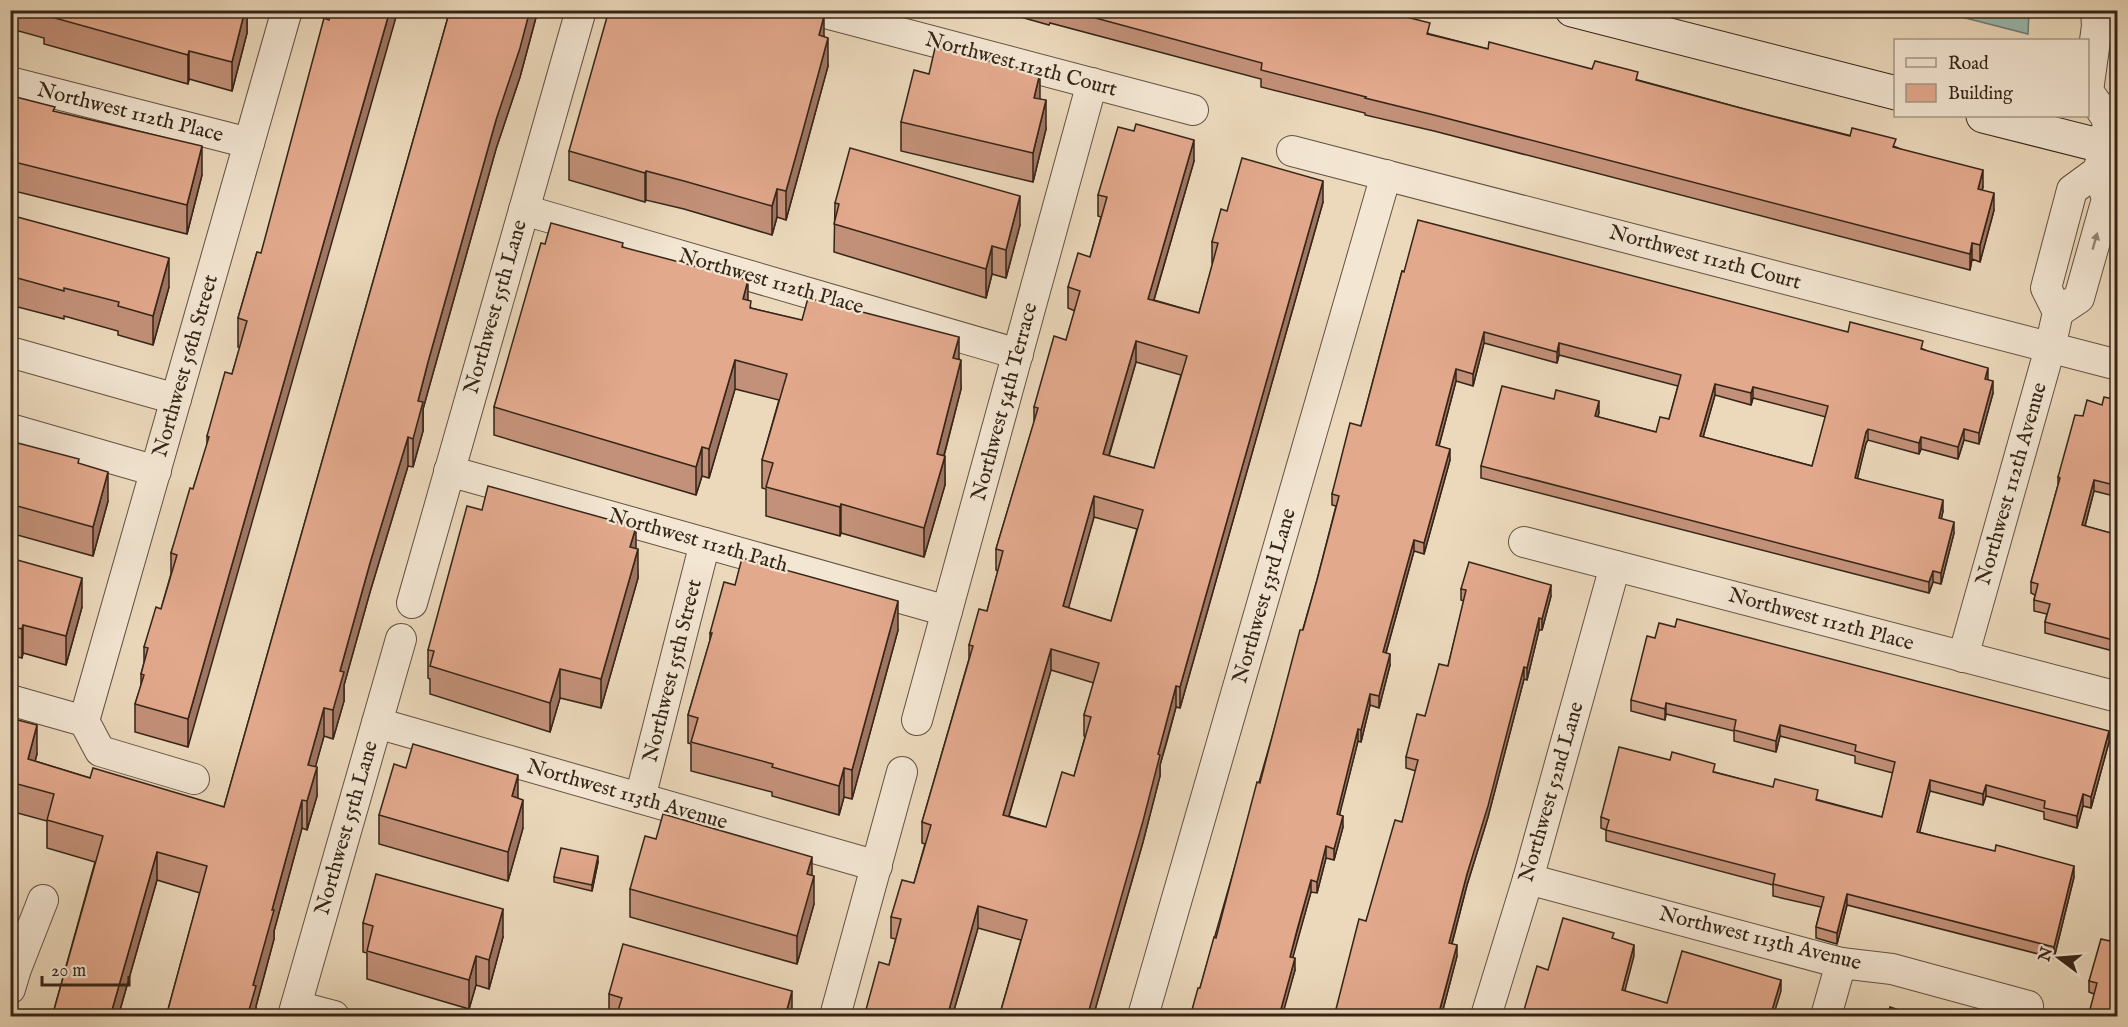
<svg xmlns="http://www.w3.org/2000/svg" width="2128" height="1027" font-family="'IM FELL English',serif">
<rect width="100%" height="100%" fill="#ecd9bc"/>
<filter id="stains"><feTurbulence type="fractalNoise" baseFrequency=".00333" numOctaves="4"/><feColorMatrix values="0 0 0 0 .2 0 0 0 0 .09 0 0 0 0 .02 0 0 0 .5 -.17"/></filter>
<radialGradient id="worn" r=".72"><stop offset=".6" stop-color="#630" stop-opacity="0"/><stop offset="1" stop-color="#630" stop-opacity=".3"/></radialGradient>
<path fill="#99baae" stroke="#717e72" stroke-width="1.5" d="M1938,11h91l-1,23z"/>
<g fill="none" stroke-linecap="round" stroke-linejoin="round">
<g stroke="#635241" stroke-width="32">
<g id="street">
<path d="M814,10l379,100"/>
<path d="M2096,10l1,16 -9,65 20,29"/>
<path d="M10,82l239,61"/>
<path d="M1292,151l826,214"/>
<path d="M524,210l494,144"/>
<path d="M2058,312l21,-14 28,-99 -9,-28 7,-24 3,-27 10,-14"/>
<path d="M10,352l166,47"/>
<path d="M10,429l146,42"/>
<path d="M449,471l498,140"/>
<path d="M1524,542l594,155"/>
<path d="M412,603l169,-593"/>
<path d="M1963,657l87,-309 8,-36 -12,-24 26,-98 26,-19"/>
<path d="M10,700l74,21 16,30 94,28"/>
<path d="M917,720l175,-637"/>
<path d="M84,721l203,-711"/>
<path d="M377,723l500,143"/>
<path d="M640,798l65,-255"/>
<path d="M1528,879l313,84 51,6 136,37"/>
<path d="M10,989l6,-20 27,-69"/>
<path d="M296,1006l38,10"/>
<path d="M293,1016l108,-377"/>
<path d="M835,1016l67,-244"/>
<path d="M1143,1016l243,-841"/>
<path d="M1486,1016l42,-137 87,-313"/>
<path d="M1826,1016l15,-53"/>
</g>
</g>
<g stroke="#352518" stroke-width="35">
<g id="secondary">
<path d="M1572,10l324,83"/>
<path d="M1983,116l135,34"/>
</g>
</g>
<use href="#street" stroke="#f3e6d3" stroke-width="30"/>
<use href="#secondary" stroke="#f3e6d3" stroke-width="33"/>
</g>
<g fill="#c39179" stroke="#352518" stroke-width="1.5" fill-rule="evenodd">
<path d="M15,10h232v23l-15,58 -43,-12 -1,5 -144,-40v-6l-29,-8z"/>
<path d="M450,10h88l-18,67 -24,72 -68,242 -5,18v22l-10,36 -5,-1 -38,126 -26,93v16l-11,38 -9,-3 -9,31 2,29 -10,34 -5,-2 -28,103v8l-18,67 -1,11h-89l34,-124 -43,-13 -39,137h-66l43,-155 -48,-14v-27l-37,-10v-93l27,36 -2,7 55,17 134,29z"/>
<path d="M996,10h371l63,24 58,15 150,31 110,30 148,37 87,40 -1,3 12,20 -14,52 -8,-3 -2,11 -536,-139 -69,-16v-2l-104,-26v-8l-211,-56 -1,2z"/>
<path d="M824,36l4,30 -42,154 -9,-3 -5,18 -88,-26 -38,-9 -1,2 -76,-22v-29z"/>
<path d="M1040,99l6,30 -13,53 -132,-31v-29z"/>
<path d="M10,101l45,11 147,63 -15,59 -177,-44z"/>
<path d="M1194,161l-40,139 45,13 14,-50h-1v-21l15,-31 96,-9 -143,506 -4,-1 -9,34 -7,24v11l-17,66 -50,175h-94l22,-77 -43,-12 -26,89h-88l25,-52 7,-26 -5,-1v-21l23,-34 11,-39 -3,-1v-21l47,-163v-14l18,-34 11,-40 -2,-1v-21l38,-126v-16l32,-67 9,-29 -7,-3v-21l22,-30 11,-40 -3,-1v-21zM1136,362l45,13 -27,93 -45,-12zM1094,517l43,12 -26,92 -43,-13zM1051,670l43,13 -10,32v21l1,1 -11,39 -28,51 -37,-11z"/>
<path d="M835,203l185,22 -14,53 -14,-4 -6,24 -152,-46z"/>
<path d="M10,215l159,72 -16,58 -35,-10v-4l-54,-15v3l-54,-14z"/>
<path d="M545,244l78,3 125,54 3,7 208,51 2,30 -17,67 1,29 -21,72 -83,-24 -1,3 -74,-20v-27l-4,-1v-28l17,-60 -44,-11 -26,89 -7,-2 -6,19 -202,-60v-28z"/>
<path d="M257,252l-69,495 -53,-15v-28l6,-18v-12l3,-11v-16l17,-38 10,-35v-21l22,-64 14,-43v-10l25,-62 8,-27h-2v-29z"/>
<path d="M1402,271l446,61 75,17 65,31 5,13 -14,51 -15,-4 -6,19 -37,-10 -2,5 -51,-14 -2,3 -9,35 86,33 -2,8 13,14 -13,51 -8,-2 -4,11 -448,-115v-12l118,-54 -1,5 58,15 13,-13 9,-33 -119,-31 -2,8 -73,-20 -11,43 -17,-5 -17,65 11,14 -26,94 -10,-3 -28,102 4,12 -11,43 -9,-3 -9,37 -3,-1 -19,74 4,12 -9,33 -8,-2 -9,35 -6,-1 -19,66 3,12 -12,40 6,7 -89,-29 117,-408 19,-74 -4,-1v-11l29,-68zM1715,395l36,10 2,-7 73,19 -14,49 -109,-29z"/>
<path d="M2118,400v97l-24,-6 -9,35 33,9v114l-1,3 -72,-19v-11l2,-8 -13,-3v-11l1,-5 -4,-2v-11l27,-97v-8l25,-61 19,-11z"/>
<path d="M10,441l98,60 -15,55 -83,-23z"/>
<path d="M636,549l2,29 -37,130 -41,-10 -10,34 -120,-38v-15l-2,-1v-28z"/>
<path d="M10,558l72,49 -16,58 -43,-12 -1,5 -12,-3z"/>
<path d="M1461,589l90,7 -9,34h-3l-12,50 -3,-1 -36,138 -21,68 -15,59 5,12 -16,61h-106v-4l31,-92 36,-99 14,-51 -10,-3v-11l42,-91 16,-65 -3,-1z"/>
<path d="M898,630l-46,169 -8,-2 -5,18 -67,-19v-4l-81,-21v-27l-3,-1v-28l22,-74v-8z"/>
<path d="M1631,700l478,42 -18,66 -8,-2 -6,22 -33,-9v-7l-58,-16 -3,9 -53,-14 -11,41 155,45 -20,81 -207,-53 -10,39 -21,-6v-11l5,-20 -48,-11v-11l-167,-44v-11l-5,-2v-11l114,-45 167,45 11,-44 -38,-10v-7l-75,-20 -4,16 -42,-11v-10l-68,-17 -1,6 -34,-9z"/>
<path d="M379,815l144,13 -15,53 -129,-37z"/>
<path d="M656,839l158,65 -17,60 -167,-47v-28z"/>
<path d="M598,862l-6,29 -38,-9v-5z"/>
<path d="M363,923l140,14 -14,52 -13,-4 -7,24 -102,-30v-26l-4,-1z"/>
<path d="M2110,941l8,76 -24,-23 -5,-2v-11z"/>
<path d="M609,994l183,23h-183z"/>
</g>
<g fill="#9f7663" stroke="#352518" stroke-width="1.5">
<path d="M245,10h2v23l-15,58v-29z"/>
<path d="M390,10h8l-210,737v-28z"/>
<path d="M530,10h8l-18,67 -24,72 -68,242 -5,18v22l-10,36v-28l5,-38 10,-39 68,-242z"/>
<path d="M824,16v29l-5,-10z"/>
<path d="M828,38v28l-42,154v-29z"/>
<path d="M189,51v28l-1,5v-29z"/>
<path d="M1040,73v29l-6,-4z"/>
<path d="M1046,100v29l-13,53v-29z"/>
<path d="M1194,140v21l-46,159v-21z"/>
<path d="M202,146v29l-15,59v-29z"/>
<path d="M1983,170v17l-5,19v-17z"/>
<path d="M646,171v29l-1,2v-29z"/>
<path d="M1323,181v21l-143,506v-21z"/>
<path d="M777,189v28l-5,18v-29z"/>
<path d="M1994,193v17l-14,52v-17z"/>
<path d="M1020,196v29l-14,53v-28z"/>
<path d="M1972,243v16l-2,11v-16z"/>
<path d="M992,246v28l-6,24v-29z"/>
<path d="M169,258v29l-16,58v-29z"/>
<path d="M748,280v29l-5,-10z"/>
<path d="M1484,332v11l-11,43v-12z"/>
<path d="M959,337v28l-6,-7z"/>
<path d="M1136,341v21l-33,113v-21z"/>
<path d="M1559,343v12l-2,8v-11z"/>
<path d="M735,360v29l-26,89v-29z"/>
<path d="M961,360v29l-24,93v-28z"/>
<path d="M1988,368v11l-3,11v-11z"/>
<path d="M1456,369v12l-20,76v-12z"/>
<path d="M1993,381v12l-14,51v-11z"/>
<path d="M1715,384v11l-15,53v-12z"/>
<path d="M1753,387v11l-2,7v-12z"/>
<path d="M1599,401v11l-4,16v-12z"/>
<path d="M1868,429v11l-2,3 -11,46v-11l11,-46z"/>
<path d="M1964,429v11l-6,19v-12z"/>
<path d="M408,437v29l-38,126 -26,93v16l-11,38v-29l7,-39 30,-108z"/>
<path d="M1921,437v12l-2,5v-11z"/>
<path d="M702,447v29l-6,19v-28z"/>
<path d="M1450,449v11l-26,94v-11z"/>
<path d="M945,456v29l-21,72v-29z"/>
<path d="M108,472v29l-15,55v-29z"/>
<path d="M2094,480v11l-12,46v-12z"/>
<path d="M1094,496v21l-31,111v-22z"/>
<path d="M1943,500v11l-4,19v-12z"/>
<path d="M841,504v29l-1,3v-29z"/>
<path d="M1954,522v11l-13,51v-11z"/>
<path d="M636,527v29l-6,-9z"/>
<path d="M1414,540v11l-31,112v-11z"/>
<path d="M638,549v29l-37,130v-29z"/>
<path d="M1933,571v11l-4,11v-11z"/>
<path d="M82,578v29l-16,58v-29z"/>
<path d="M1551,585v11l-9,34v-11z"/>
<path d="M898,601v29l-46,169v-29z"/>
<path d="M1539,618v12l-12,50v-12z"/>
<path d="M23,625v28l-1,5v-29z"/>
<path d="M1051,649v21l-48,166v-21z"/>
<path d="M1390,654v11l-11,43v-12z"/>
<path d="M1524,667v12l-36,138 -21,68 -18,69v-11l18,-69z"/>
<path d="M560,669v29l-10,34v-29z"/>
<path d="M1176,686v21l-16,58v11l-17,66 -50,175h-6z"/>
<path d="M1370,694v11l-9,37v-12z"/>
<path d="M1666,703v11l-1,6v-11z"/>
<path d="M324,708v28l-16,58v-29z"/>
<path d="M37,725v29l-9,33v-28z"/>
<path d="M1780,725v11l-4,16v-11z"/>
<path d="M1358,729v12l-21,84v-11z"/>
<path d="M2109,731v11l-18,66v-11z"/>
<path d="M317,767v29l-10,34v-29z"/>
<path d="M844,768v29l-5,18v-29z"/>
<path d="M518,775v28l-6,-7z"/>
<path d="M1930,780v11l-13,52v-11z"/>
<path d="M1986,785v11l-3,9v-11z"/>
<path d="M2083,794v12l-6,22v-12z"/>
<path d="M302,800v28l-28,103v8l-18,67v8l-1,3h-8l6,-32 19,-75z"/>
<path d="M523,800v28l-15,53v-29z"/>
<path d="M1343,816v11l-9,33v-11z"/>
<path d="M1326,846v12l-9,35v-11z"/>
<path d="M157,852v28l-39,137h-8z"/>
<path d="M598,856v6l-6,29v-6z"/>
<path d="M812,857v26l2,-7v28l-17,60v-28l10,-62z"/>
<path d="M2074,866v11l-20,81v-11z"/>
<path d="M1311,880v12l-21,76v-11z"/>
<path d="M1847,894v11l-10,39v-11z"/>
<path d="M978,906v22l-26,89h-5z"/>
<path d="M503,909v28l-14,52v-29z"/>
<path d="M1457,945v11l-16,61h-3z"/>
<path d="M1634,945v11l-12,46v-12z"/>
<path d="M476,956v29l-7,24v-29z"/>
<path d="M1295,958v12l-13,47 -1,-8z"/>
<path d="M1781,980v11l-8,26h-3z"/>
<path d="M792,991v26h-7z"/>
</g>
<g fill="#e3a98d" stroke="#352518" stroke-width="1.5" fill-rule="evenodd">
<path d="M45,10h200l-13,52 -43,-11 -1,4 -144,-40z"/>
<path d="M331,10h59l-202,709 -53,-15 9,-29 -3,-1 7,-26 -4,-1 12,-40 5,2 16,-54 -6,-2 19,-65 3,1 16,-52 -2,-1 18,-64 7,2 15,-53 -9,-3 19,-66 4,1 63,-235 5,2z"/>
<path d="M450,10h80l-10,38 -24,72 -68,242 -10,39 5,1 -10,37 -5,-2 -38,126 -30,108 4,1 -11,38 -9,-2 -16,57 9,2 -10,34 -5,-1 -30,110h2l-21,75 3,1 -9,31h-81l41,-151 -50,-14 -47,165h-58l51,-181 -56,-16 7,-26 -44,-12v-64l27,7 -9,34 62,19 3,-10 131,39z"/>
<path d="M609,10h194l21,6 -5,19 9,3 -26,96 -16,57 -9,-2 -5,17 -88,-25 -38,-10 -1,2 -76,-22z"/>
<path d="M1066,10h301l19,6 1,-4 43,11 -3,11 33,8 28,7 1,-7 103,27 3,-8 43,11 -2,8 112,30 102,26 2,-8 44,11 -3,8 90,23 -5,19 16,4 -14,52 -8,-2 -2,11 -536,-139 -69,-17 1,-1 -105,-27 1,-7z"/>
<path d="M935,48l105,25 -6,25 12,2 -13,53 -132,-31 13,-52 15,4z"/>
<path d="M16,97l39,10 -2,4 149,35 -15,59 -177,-44v-60l4,1z"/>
<path d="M1136,124l58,16 -46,159 51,14 19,-70 -6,-1 9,-33 6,2 15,-53 81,23 -143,506 -4,-1 -18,68 2,1 -17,66 -56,196h-88l28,-97 -49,-14 -31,111h-83l15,-55 10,3 12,-46 -10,-2 11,-37 12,3 17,-58 -9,-3 51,-176 -4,-1 10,-36 8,2 16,-60 -7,-2 42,-141 -4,-1 20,-71 12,4 14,-49 -12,-4 10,-34 12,4 17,-60 -9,-2 20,-68 16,4zM1136,341l51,15 -33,112 -51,-14zM1094,496l49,14 -32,111 -48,-15zM1051,649l48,14 -15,52 7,2 -17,59 -12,-4 -16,55 -43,-12z"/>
<path d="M850,148l170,48 -14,54 -14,-4 -6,23 -152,-45 5,-20 -4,-1z"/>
<path d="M10,215l159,43 -16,58 -35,-10 1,-4 -55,-14v3l-54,-15z"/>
<path d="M1418,220l430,112 2,-10 73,19 -2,8 67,19 -3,11 8,2 -14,52 -15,-4 -6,18 -37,-10 -2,6 -51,-14 -2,3 -11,46 88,22 -4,18 15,4 -13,51 -8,-2 -4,11 -448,-116 21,-80 52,13 2,-9 43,11 -4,15 61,16 4,-15 9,2 12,-44 -122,-32 -2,9 -73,-20 -11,42 -17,-5 -20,76 14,4 -26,94 -10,-3 -31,112 7,2 -11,42 -9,-2 -9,36 -3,-1 -21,85 6,2 -9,33 -8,-3 -9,36 -6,-2 -14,50 -7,27 5,1 -14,51 8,2 -1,6h-98l8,-29h2l14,-51 2,1 41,-156 3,1 40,-153h3l14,-50 22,-84 -7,-2 18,-71 11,3 41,-155 2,1zM1715,384l36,9 2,-6 75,19 -16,60 -112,-30z"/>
<path d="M551,223l72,20 -1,4 126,33 -5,19 8,2 -1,7 52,12 6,-22 151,39 -6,21 8,2 -24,94 8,2 -21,72 -83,-24 -1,3 -74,-20 7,-24 -11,-3 25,-86 -52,-14 -26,89 -7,-2 -6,20 -202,-60 47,-164 4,1z"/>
<path d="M2104,397l14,3v86l-24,-6 -12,45 36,10v103l-1,3 -72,-19 5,-18 -16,-4 4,-16 -7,-2 29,-104 -2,-1 17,-62 8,1 4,-16 15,5z"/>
<path d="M10,441l69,18 -1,4 30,9 -15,55 -83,-23z"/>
<path d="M488,486l148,41 -6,20 8,2 -37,130 -41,-10 -10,34 -120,-37 4,-15 -6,-1 39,-144 15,4z"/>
<path d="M10,558l72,20 -16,58 -43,-11 -1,4 -12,-3z"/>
<path d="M742,558l156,43 -46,169 -8,-2 -5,18 -67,-19 1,-3 -82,-22 7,-24 -10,-3 24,-82h-2l14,-51 11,3z"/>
<path d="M1469,562l82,23 -9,34 -3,-1 -12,50 -3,-1 -36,139 -21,68 -18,69 8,2 -19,71 -10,-2 -1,3h-89v-3l-3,-1 24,-94 7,2 29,-101 7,2 16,-62 -12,-3 11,-43 8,2 14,-52 9,2 18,-76 -5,-1z"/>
<path d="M1677,619l432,112 -18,66 -8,-3 -6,22 -33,-8 1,-7 -59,-16 -3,9 -53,-14 -13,52 78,19 1,-6 78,21 -20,81 -207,-53 -10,39 -21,-6 8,-30 -51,-13 2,-10 -169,-44 3,-10 -8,-3 18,-70 51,13 2,-8 43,12 -2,8 60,15 2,-8 43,11 -2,10 66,17 13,-55 -40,-11 1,-6 -76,-20 -4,16 -42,-11 2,-10 -70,-17 -1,6 -34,-9 16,-64 8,2 4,-15 16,4z"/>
<path d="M413,744l105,31 -6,21 11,4 -15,52 -129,-37 15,-51 12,4z"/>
<path d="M663,814l149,43 -5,17 7,2 -17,60 -167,-47 15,-53 11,3z"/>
<path d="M561,848l37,8 -6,29 -38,-8z"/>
<path d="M376,874l127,35 -14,51 -13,-4 -7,24 -102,-29 6,-25 -10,-3z"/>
<path d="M2118,914v103h-30l9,-34 -8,-2 12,-42 9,2z"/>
<path d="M1563,918l51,15 -2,5 22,7 -12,45 45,13 15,-52 99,29 -11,37h-248l15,-51 11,4z"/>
<path d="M623,944l169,47 -7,26h-169l6,-19 -13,-4z"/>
<path d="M1890,1007l30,10h-33z"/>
</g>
<defs><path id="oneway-solid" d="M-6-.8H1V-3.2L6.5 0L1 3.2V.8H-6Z" transform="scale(1.5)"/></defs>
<use fill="#948676" href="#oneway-solid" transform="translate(2095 241) rotate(-74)"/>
<g text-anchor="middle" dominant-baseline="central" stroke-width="4.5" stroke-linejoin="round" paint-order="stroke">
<g font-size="21" fill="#352518" stroke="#f3e6d3">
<text transform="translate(1021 65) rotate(15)">Northwest 112th Court</text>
<text transform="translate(130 113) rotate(14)">Northwest 112th Place</text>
<text transform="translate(1705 258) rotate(15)">Northwest 112th Court</text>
<text transform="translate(771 282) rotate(16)">Northwest 112th Place</text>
<text transform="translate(496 307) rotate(-74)">Northwest 55th Lane</text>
<text transform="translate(186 366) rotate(-74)">Northwest 56th Street</text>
<text transform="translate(1005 402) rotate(-75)">Northwest 54th Terrace</text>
<text transform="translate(2012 484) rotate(-74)">Northwest 112th Avenue</text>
<text transform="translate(698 541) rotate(16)">Northwest 112th Path</text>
<text transform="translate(1265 596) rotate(-74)">Northwest 53rd Lane</text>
<text transform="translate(1821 620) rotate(15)">Northwest 112th Place</text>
<text transform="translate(673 671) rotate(-76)">Northwest 55th Street</text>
<text transform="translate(1552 792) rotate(-74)">Northwest 52nd Lane</text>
<text transform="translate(627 795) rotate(16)">Northwest 113th Avenue</text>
<text transform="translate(347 828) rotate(-74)">Northwest 55th Lane</text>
<text transform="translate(1760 939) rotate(14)">Northwest 113th Avenue</text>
</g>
</g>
<rect width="2128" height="1027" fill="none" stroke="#ecd9bc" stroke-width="36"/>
<rect x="12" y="12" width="2104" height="1003" fill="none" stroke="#352518" stroke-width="3"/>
<rect x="18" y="18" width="2092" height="991" fill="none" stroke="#352518" stroke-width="1.5"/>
<rect x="1894" y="39" width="195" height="78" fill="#f3e6d3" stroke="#a79988" stroke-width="1.5"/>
<rect x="1906" y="58" width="30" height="9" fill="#f3e6d3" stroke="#a79988" stroke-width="1.5"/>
<text x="1948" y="69" font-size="18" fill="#352518">Road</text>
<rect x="1906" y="84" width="30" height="18" fill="#e3a98d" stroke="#a79988" stroke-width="1.5"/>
<text x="1948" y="99" font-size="18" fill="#352518">Building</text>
<g transform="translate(2059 958) rotate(286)" stroke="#f3e6d3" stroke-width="4.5" paint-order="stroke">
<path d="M0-4.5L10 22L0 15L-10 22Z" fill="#352518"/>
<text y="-9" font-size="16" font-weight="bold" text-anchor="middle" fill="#352518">N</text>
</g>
<path d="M42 976v9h87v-9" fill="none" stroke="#352518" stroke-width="3"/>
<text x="51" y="976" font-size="18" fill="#352518" stroke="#f3e6d3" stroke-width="4.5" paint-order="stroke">20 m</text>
<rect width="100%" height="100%" filter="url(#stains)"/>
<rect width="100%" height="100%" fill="url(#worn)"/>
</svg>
